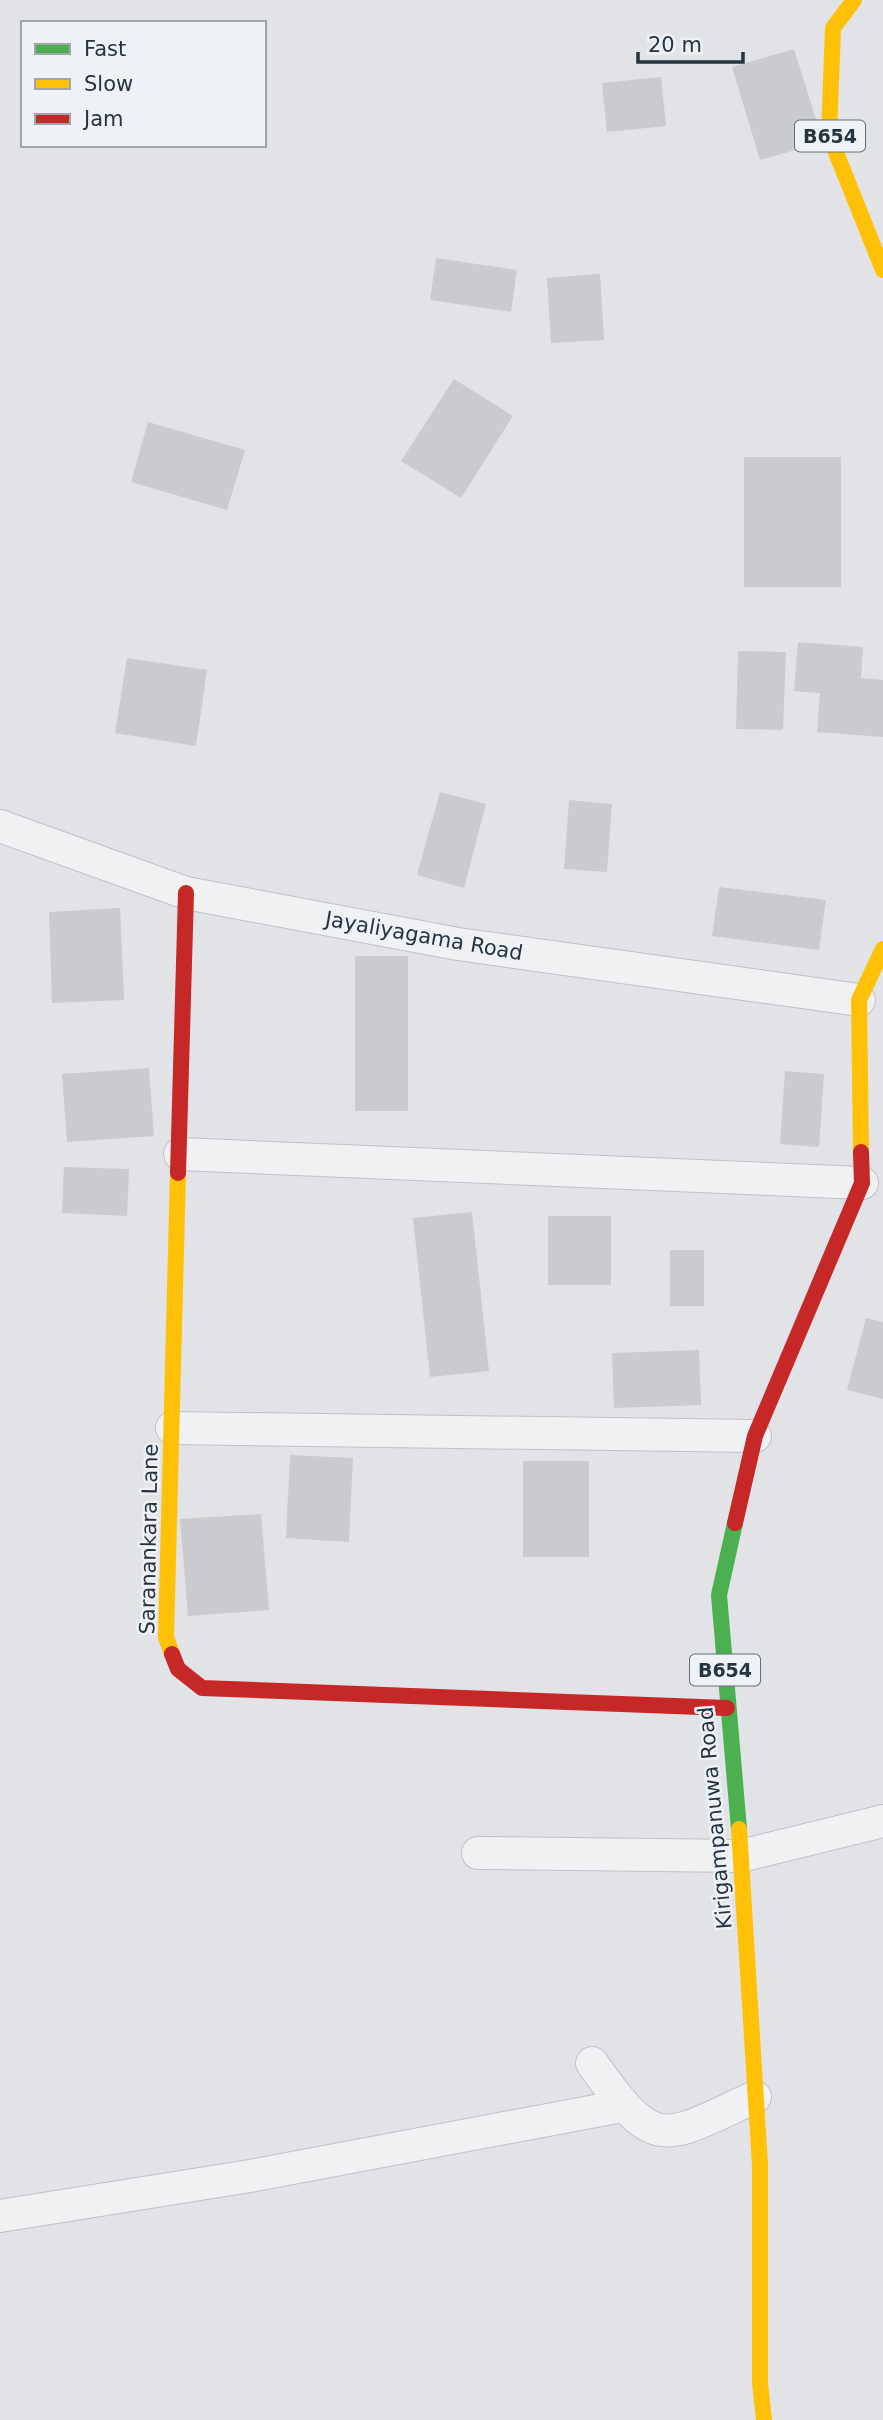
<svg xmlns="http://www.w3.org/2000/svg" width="883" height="2420" font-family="'DejaVu Sans',sans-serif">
<rect width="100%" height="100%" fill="#e1e3e6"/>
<g fill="#c9cbce">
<path d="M794,49l29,93 -63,18 -28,-93z"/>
<path d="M661,77l5,49 -59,6 -5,-49z"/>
<path d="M436,258l81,12 -6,42 -81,-12z"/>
<path d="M600,274l4,66 -53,3 -4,-65z"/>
<path d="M454,379l59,37 -52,82 -60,-37z"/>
<path d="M148,422l97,28 -18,60 -96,-28z"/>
<rect x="744" y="457" width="97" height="130"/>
<path d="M798,642l65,5 -2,31 22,2v57l-66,-5 3,-39 -26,-2z"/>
<path d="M738,651l48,1 -3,78 -47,-1z"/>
<path d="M127,658l80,12 -11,76 -81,-13z"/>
<path d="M440,792l46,12 -22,84 -47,-13z"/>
<path d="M569,800l43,4 -5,68 -43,-3z"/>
<path d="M719,887l107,13 -7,50 -107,-14z"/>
<path d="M120,908l4,92 -72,3 -3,-91z"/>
<rect x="355" y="956" width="53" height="155"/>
<path d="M149,1068l5,68 -87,6 -5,-68z"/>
<path d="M785,1071l39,3 -5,73 -39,-3z"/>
<path d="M64,1167l65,2 -2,47 -65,-3z"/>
<path d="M472,1212l17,159 -59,6 -17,-159z"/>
<rect x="548" y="1216" width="63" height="69"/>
<rect x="670" y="1250" width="34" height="56"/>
<path d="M866,1318l17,4v77l-36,-9z"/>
<path d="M699,1350l2,55 -87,3 -2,-55z"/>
<path d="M290,1455l63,3 -4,84 -63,-4z"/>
<rect x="523" y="1461" width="66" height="96"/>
<path d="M261,1514l8,96 -81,6 -8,-97z"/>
</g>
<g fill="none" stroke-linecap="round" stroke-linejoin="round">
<g stroke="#bfc1c4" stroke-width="34">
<g id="street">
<path d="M0,826l186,67 272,51 401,56"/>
<path d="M180,1154l682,29"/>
<path d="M172,1428l583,8"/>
<path d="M478,1853l263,3 142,-35"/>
<path d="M592,2063c64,91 70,77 163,34"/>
<path d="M0,2216l250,-40 372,-70"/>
</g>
</g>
<use href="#street" stroke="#f0f1f3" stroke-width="32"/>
<path stroke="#4caf50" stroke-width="16" d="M735,1523l-16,72 20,234"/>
<g stroke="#ffc107" stroke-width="16">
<path d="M854,0l-21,28 -4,107 54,135"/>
<path d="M861,1152l-2,-152 24,-51"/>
<path d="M172,1654l-6,-17 12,-464"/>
<path d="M739,1829l21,336v218l4,37"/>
</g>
<g stroke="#c62828" stroke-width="16">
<path d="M178,1173l8,-280"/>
<path d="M735,1523l20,-87 107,-253 -1,-31"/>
<path d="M172,1654l6,15 24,19 525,20"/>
</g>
</g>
<g text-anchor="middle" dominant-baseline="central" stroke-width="5" stroke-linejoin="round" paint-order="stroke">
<g fill="#eef2f6" stroke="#626c77" stroke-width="2">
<rect x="795" y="120.5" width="70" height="31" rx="5"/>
<rect x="690" y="1654.5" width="70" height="31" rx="5"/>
</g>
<g font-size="19" font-weight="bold" fill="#263340">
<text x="830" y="136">B654</text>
<text x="725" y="1670">B654</text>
</g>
<g font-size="21" fill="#263340" stroke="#eef2f6">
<text transform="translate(424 936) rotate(10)">Jayaliyagama Road</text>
<text transform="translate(149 1539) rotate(-89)">Saranankara Lane</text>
<text transform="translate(715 1818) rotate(-95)">Kirigampanuwa Road</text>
</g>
</g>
<rect x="21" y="21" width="245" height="126" fill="#eef2f6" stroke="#9ea6ad" stroke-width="2"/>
<rect x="35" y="44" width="35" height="10" fill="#4caf50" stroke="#9ea6ad" stroke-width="2"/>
<text x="84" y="56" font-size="21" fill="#263340">Fast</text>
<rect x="35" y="79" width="35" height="10" fill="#ffc107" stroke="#9ea6ad" stroke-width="2"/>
<text x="84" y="91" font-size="21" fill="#263340">Slow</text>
<rect x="35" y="114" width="35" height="10" fill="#c62828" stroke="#9ea6ad" stroke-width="2"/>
<text x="84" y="126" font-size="21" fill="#263340">Jam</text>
<path d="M638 52v10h105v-10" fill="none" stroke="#263340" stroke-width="3.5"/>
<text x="648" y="52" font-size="21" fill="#263340" stroke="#eef2f6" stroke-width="5" paint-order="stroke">20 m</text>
</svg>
